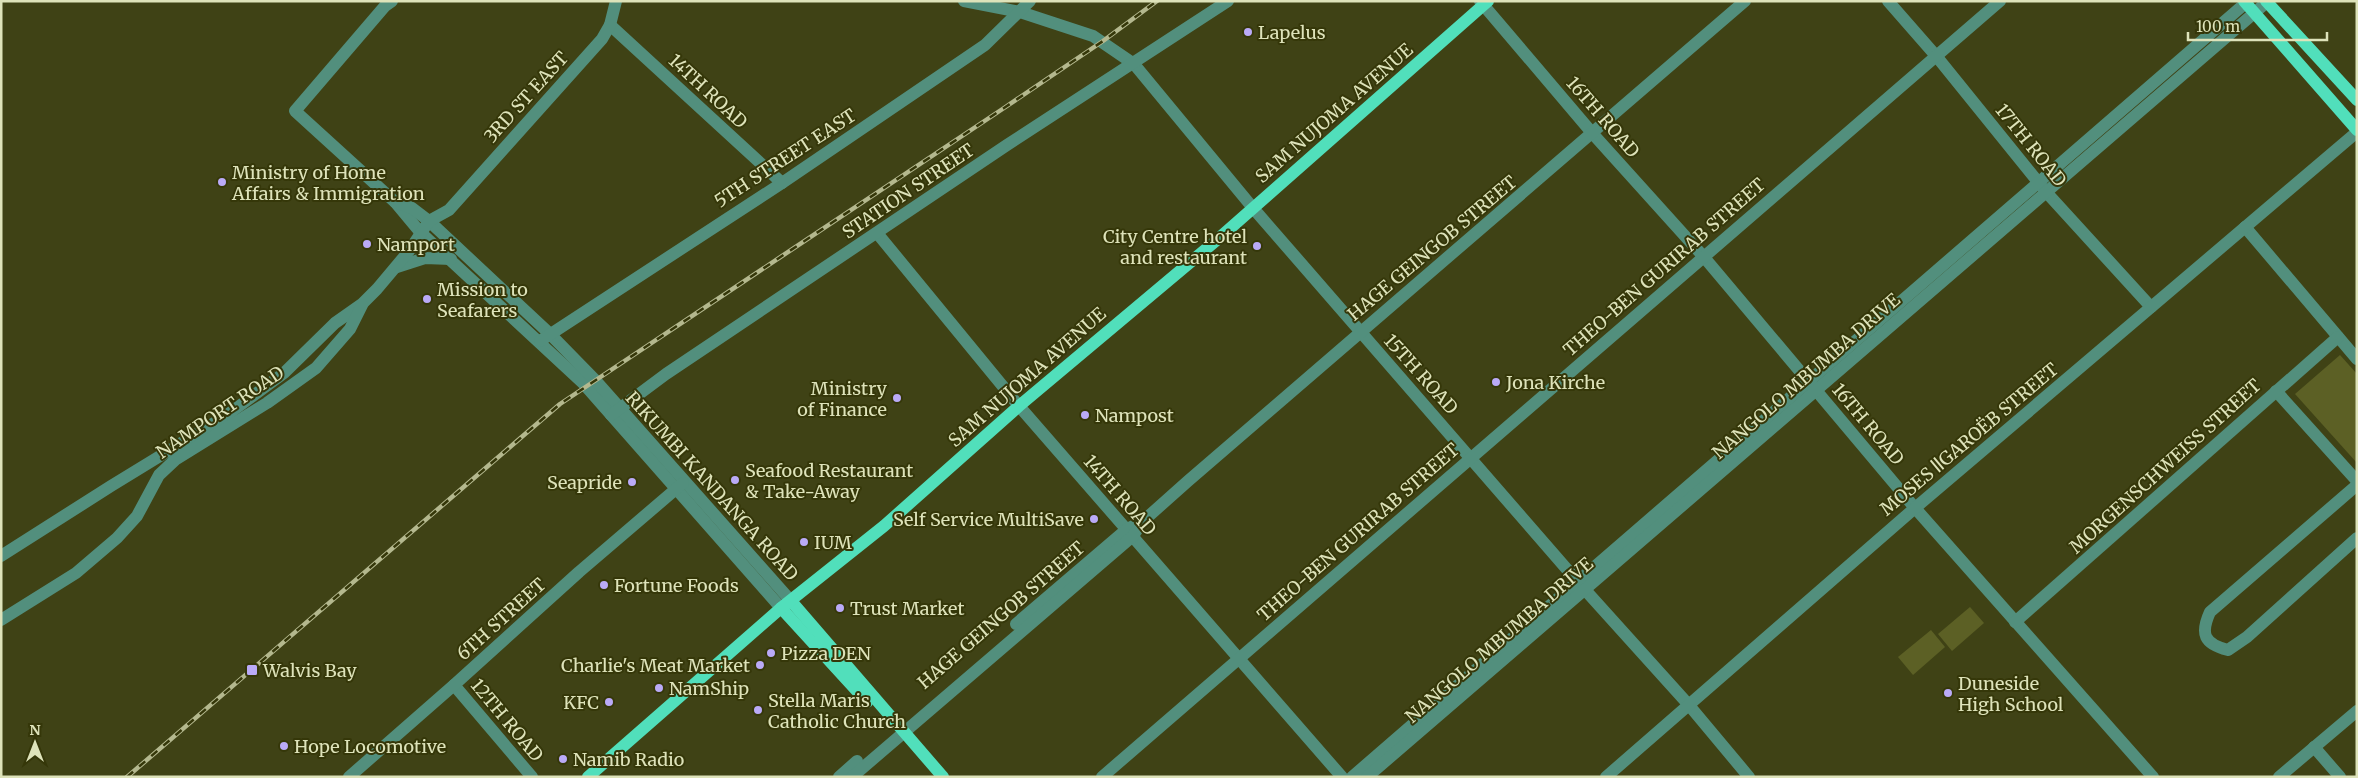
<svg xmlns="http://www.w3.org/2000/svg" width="2358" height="778" font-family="Merriweather,serif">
<rect width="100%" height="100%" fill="#3f4215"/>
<g fill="#5c6025">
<path d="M2340,355l17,19v89l-62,-69z"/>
<path d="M1970,607l14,16 -32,28 -14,-17z"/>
<path d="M1931,630l14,17 -32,28 -15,-18z"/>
</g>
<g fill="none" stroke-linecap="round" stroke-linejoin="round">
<g stroke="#528f7d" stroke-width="12">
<path d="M392,1l-7,5 -90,105 100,91 25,30 163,151 198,225"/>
<path d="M964,1l56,11 73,24 41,28 119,144 325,374 110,122 61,73"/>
<path d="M1480,1l113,133 110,122 212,252 238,269"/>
<path d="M1888,1l49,56 110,136 104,114"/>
<path d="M610,25l172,158"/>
<path d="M395,202l17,6 17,13 121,113 46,47 195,220"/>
<path d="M2245,227l112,132"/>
<path d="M877,233l142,173 323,371"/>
<path d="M397,267l28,-9 26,1"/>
<path d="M540,341l242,-158 203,-138 45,-44"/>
<path d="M2276,391l81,90"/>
<path d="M611,415l55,-41 341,-229 221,-144"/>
<path d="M2357,485l-147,127c-10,22 -6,32 18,38l19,-13 110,-99"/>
<path d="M1,556l110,-70 116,-71 57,-42 51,-50 27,-19 15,-15 32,-38 20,-30 20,-11 153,-171 8,-14 6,-24"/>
<path d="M1,620l75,-47 41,-35 20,-22 22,-41 16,-15 92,-57 49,-35 34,-39 12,-24"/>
<path d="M2015,622l323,-285"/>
<path d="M1016,624l111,-95 6,-3"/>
<path d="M454,685l78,92"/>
<path d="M2314,747l26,30"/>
<path d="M349,777l105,-92 125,-113 104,-89"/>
<path d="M839,777l18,-16"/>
<path d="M852,777l281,-241 9,-14 46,-41 557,-480"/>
<path d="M1102,777l898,-776"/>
<path d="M1352,777l896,-776"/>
<path d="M1367,777l900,-775"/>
<path d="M1606,777l309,-269 442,-376"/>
<path d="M2279,777l78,-66"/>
</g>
<g stroke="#51dfbb" stroke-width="12">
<path d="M2244,1l113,129"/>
<path d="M2266,1l91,99"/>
<path d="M791,601l152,176"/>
<path d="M781,608l86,94"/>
<path d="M588,777l193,-169 103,-82 135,-120 199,-167 270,-238"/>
</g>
<g stroke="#b4b88e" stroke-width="4.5">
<path id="rail" d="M127,777l433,-373 444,-296 99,-67 54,-40"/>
</g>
<use href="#rail" stroke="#353709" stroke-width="2.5" stroke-dasharray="8" stroke-linecap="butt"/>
</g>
<g fill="#baaaf7" stroke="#353709" stroke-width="2">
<circle cx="1248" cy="32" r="5"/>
<circle cx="222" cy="182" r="5"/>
<circle cx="367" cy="244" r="5"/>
<circle cx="1257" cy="246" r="5"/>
<circle cx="427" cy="299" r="5"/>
<circle cx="1496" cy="382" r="5"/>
<circle cx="897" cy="398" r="5"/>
<circle cx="1085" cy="415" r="5"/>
<circle cx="735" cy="480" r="5"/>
<circle cx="632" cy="482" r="5"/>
<circle cx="1094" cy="519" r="5"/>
<circle cx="804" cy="542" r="5"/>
<circle cx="604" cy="585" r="5"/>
<circle cx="840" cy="608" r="5"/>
<circle cx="771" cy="653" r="5"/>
<circle cx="760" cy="665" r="5"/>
<rect x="246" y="664" width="12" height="12" rx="2.5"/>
<circle cx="659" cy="688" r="5"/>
<circle cx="1948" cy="693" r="5"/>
<circle cx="609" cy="702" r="5"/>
<circle cx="758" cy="710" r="5"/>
<circle cx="284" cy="746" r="5"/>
<circle cx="563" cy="759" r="5"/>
</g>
<g text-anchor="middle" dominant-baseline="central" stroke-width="4" stroke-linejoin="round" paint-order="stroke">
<g font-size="18" fill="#dee3ba" stroke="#353709" text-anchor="start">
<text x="1258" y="32">Lapelus</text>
<text x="232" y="172">Ministry of Home<tspan x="232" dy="21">Affairs &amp; Immigration</tspan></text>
<text x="1247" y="236" text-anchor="end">City Centre hotel<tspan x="1247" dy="21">and restaurant</tspan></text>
<text x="377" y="244">Namport</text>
<text x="437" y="289">Mission to<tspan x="437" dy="21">Seafarers</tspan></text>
<text x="1506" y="382">Jona Kirche</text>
<text x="887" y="388" text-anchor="end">Ministry<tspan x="887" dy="21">of Finance</tspan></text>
<text x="1095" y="415">Nampost</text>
<text x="745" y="470">Seafood Restaurant<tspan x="745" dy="21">&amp; Take-Away</tspan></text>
<text x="622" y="482" text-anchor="end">Seapride</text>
<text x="1084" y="519" text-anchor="end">Self Service MultiSave</text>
<text x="814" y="542">IUM</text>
<text x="614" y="585">Fortune Foods</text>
<text x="850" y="608">Trust Market</text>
<text x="781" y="653">Pizza DEN</text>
<text x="750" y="665" text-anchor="end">Charlie's Meat Market</text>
<text x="263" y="670">Walvis Bay</text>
<text x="1958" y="683">Duneside<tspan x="1958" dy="21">High School</tspan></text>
<text x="669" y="688">NamShip</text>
<text x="768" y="700">Stella Maris<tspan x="768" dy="21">Catholic Church</tspan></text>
<text x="599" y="702" text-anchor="end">KFC</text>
<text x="294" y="746">Hope Locomotive</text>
<text x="573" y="759">Namib Radio</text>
</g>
<g font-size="18" fill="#dee3ba" stroke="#353709">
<text transform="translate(708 91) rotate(43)">14TH ROAD</text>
<text transform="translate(526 97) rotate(-48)">3RD ST EAST</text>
<text transform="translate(1334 113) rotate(-41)">SAM NUJOMA AVENUE</text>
<text transform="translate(1603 117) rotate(49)">16TH ROAD</text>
<text transform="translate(2031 145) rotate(51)">17TH ROAD</text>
<text transform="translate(785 158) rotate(-33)">5TH STREET EAST</text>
<text transform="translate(908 191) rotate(-34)">STATION STREET</text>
<text transform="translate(1432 248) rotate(-40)">HAGE GEINGOB STREET</text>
<text transform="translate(1664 267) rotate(-41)">THEO-BEN GURIRAB STREET</text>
<text transform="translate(1421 374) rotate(48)">15TH ROAD</text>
<text transform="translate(1806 376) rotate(-41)">NANGOLO MBUMBA DRIVE</text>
<text transform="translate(1027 377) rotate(-41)">SAM NUJOMA AVENUE</text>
<text transform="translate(220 412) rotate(-34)">NAMPORT ROAD</text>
<text transform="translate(1868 424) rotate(50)">16TH ROAD</text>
<text transform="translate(1969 439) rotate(-40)">MOSES ǁGAROËB STREET</text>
<text transform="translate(2165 466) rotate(-42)">MORGENSCHWEISS STREET</text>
<text transform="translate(712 486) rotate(48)">RIKUMBI KANDANGA ROAD</text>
<text transform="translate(1120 495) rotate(49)">14TH ROAD</text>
<text transform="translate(1358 532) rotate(-41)">THEO-BEN GURIRAB STREET</text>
<text transform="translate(1001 615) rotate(-41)">HAGE GEINGOB STREET</text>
<text transform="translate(501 619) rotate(-42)">6TH STREET</text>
<text transform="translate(1499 640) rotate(-41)">NANGOLO MBUMBA DRIVE</text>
<text transform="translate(507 720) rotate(50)">12TH ROAD</text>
</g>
</g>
<rect width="2358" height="778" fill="none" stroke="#dee3ba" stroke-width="5"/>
<g transform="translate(35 743)" stroke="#353709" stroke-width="4" paint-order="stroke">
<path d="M0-4L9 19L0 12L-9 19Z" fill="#dee3ba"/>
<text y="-8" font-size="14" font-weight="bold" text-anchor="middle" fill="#dee3ba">N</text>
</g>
<path d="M2188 32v8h139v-8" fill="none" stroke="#dee3ba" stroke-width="2.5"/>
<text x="2196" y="32" font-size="15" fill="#dee3ba" stroke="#353709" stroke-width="4" paint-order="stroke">100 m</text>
</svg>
